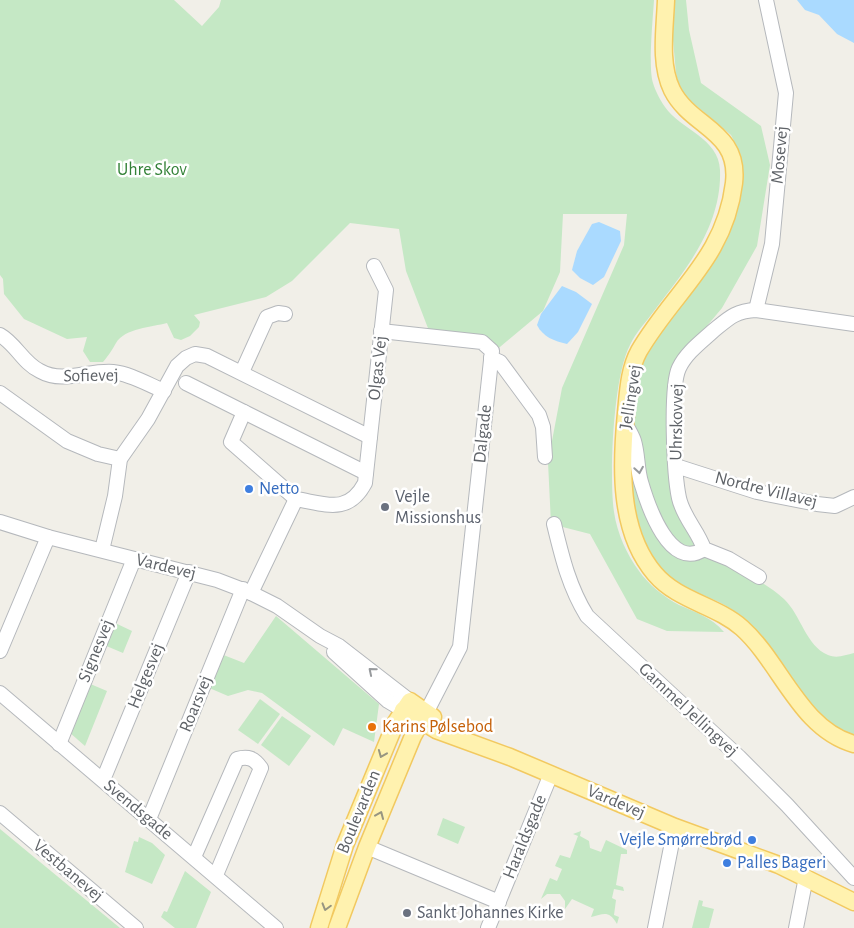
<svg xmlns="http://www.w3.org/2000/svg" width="854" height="928" font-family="'Alegreya Sans',sans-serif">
<rect width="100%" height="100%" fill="#f1efe8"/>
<g fill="#c5e8c5">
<path d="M0,0h174l28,26 17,-19 2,-7h433c-1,18 -6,68 -1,83 2,7 7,17 12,24 15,22 54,31 55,63 2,56 -34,99 -66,141 -8,11 -18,21 -24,34 -17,32 -21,131 -16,167 3,21 13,43 25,59 9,13 26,27 40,34 18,8 32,12 45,27l-57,-1 -30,-12 -47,-85 -39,-10 -3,-62 14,-74 62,-143 3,-31h-64l-3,58 -17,39 -49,41 -12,-11 -51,-5 -25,-65 -7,-42 -49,-6 -58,58 -26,16 -72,18 6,7 -1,5 -9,9 -9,4 -7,-2 -7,-15c-15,4 -42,5 -51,20 -4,7 -7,12 -13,19h-13l-7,-11 4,-14 -20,2 -43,-20 -20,-25 -1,-15 -3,-4z"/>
<path d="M672,0h14l3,30 12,53 60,43 9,39 -13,81 -35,62 -42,50 -10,104 34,93c28,13 57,23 80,44 17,16 22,47 44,56 9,4 17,0 26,-2v83c-47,-21 -66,-67 -97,-104 -12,-15 -28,-26 -45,-33 -15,-7 -32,-11 -45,-22 -49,-41 -42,-170 -22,-225l91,-143 7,-29 -3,-27 -9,-18 -44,-37 -8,-12 -3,-13 -5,-55z"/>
<path d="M276,616l103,88 -5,38 -31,-14 -9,18 -72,-53 -14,-3 -20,6 -21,-9 14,-33 23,9z"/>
<path d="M113,622l19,9 -9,22 -19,-8z"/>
<path d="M88,683l19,8 -22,55 -16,-14z"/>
<path d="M260,699l20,15 -22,30 -20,-14z"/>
<path d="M282,716l29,20 -22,30 -28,-21z"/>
<path d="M443,818l22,9 -7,17 -21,-9z"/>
<path d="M0,829l120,99h-120z"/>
<path d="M581,831l-1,5 9,5 1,7 11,4 5,-12 21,10v4h-6l-5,31 7,2 1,4 -10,-2 -2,9 4,2 -2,15 5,2 -2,7c-9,-15 -14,-9 -26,-7l3,-8 -22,-10 -7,10v-8l-5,-7h-13l-6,5 9,-21 7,3 5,-12 -7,-3 5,-11 10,3 8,-22 -5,-2z"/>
<path d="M139,837l13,6 13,12 -13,29 -27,-12 9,-31 4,1z"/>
<path d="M185,871l26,21 -15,36h-21l-14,-11 3,-6 3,1z"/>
<path d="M699,900l4,1 -1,5 12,3 -5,19h-17z"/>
</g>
<g fill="#aadaff">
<path d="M797,0h57v43l-17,-9 -18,-19 -14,-5z"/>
<path d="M599,222l21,9 1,10 -17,36 -11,8 -13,-7 -8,-8 5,-19 15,-27z"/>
<path d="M562,286l14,6 16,12 -14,28 -11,12c-13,-3 -24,-7 -30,-19l4,-11z"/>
</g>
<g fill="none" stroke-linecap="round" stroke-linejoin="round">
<g stroke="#b5b8bc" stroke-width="16">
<g id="minor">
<path d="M756,310l16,-66 14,-151 -20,-93"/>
<path d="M381,331l101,11 10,9 -32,296 -34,66"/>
<path d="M0,335c16,9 23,28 40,36 23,13 48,-1 73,1 18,2 34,12 51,19"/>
<path d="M491,358l9,4 39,53 4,12 2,30"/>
<path d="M242,372l25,-55 11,-4 7,1"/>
<path d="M186,383l180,90"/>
<path d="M0,393l67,48 31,13 22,5"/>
<path d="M244,412l-13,30 65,57"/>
<path d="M625,423c3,6 7,12 9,18 4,13 3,28 7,41 7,24 29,90 63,67"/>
<path d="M676,466l81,26 60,12 18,2 19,-9"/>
<path d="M0,522l48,15 169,43 34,13 26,13 43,30 19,10 71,55"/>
<path d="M554,524c8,33 15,63 33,92l152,141 48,48 67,73"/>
<path d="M102,550l13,-54 5,-37 28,-40 29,-53 9,-8 9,-4 12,2 163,81"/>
<path d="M759,577l-30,-18 -25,-10c-6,-18 -21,-32 -25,-51 -5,-23 -9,-111 0,-130 7,-15 22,-26 34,-37 16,-13 22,-20 43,-21l98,14"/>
<path d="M251,593l45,-94c30,5 52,16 69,-16l21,-193 -12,-24"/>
<path d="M0,651l48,-114"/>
<path d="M334,652l54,49 15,9"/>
<path d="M0,693l276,235"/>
<path d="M59,744l75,-185"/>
<path d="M103,780l86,-208"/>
<path d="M0,813l136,115"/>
<path d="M149,819l94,-230"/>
<path d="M367,847l132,55"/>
<path d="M194,857l43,-98c11,-3 17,-1 24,9l-45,107"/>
<path d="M488,928l63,-154"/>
<path d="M655,928l20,-101"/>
<path d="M796,928l10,-51"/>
</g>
</g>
<g stroke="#f2c960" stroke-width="19">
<g id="major">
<path d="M666,0c-1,29 -7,63 6,90 19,38 68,40 62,93 -9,75 -60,108 -95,168 -10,18 -11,41 -13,62 -5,52 -8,118 29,161 23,27 61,31 87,54 39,35 58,101 112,116"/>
<path d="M403,710l33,20 74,27 165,70 104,38 75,37"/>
<path d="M319,928l26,-83 51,-123 14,-21 23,16"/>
<path d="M337,928l30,-81 46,-111 13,-23"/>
</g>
</g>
<use href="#minor" stroke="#fff" stroke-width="14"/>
<use href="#major" stroke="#fff2af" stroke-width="16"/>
</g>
<defs><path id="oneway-chevron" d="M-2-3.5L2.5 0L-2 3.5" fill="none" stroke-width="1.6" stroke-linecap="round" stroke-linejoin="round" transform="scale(1.25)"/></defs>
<g stroke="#979a9d">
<use href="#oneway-chevron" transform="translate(639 470) rotate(81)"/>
<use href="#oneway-chevron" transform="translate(372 671) rotate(-140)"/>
</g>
<g stroke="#979581">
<use href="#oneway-chevron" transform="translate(382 754) rotate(112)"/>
<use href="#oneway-chevron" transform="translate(380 815) rotate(-67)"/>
<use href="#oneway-chevron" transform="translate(326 907) rotate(106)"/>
</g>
<g fill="#3f7fe0" stroke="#fff" stroke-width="2">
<circle cx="249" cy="489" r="5"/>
<circle cx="752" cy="840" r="5"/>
<circle cx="727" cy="863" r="5"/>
</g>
<g fill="#6b7280" stroke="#fff" stroke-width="2">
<circle cx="385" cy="507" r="5"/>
<circle cx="407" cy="913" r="5"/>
</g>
<circle fill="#e8710a" stroke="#fff" stroke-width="2" cx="372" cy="727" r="5"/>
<g text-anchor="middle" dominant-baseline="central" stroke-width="5" stroke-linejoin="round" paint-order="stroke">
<g font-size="18" fill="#5f6368" stroke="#fff">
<text transform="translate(780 155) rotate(-85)">Mosevej</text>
<text transform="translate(378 368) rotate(-84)">Olgas Vej</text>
<text transform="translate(91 376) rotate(-1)">Sofievej</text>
<text transform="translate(631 397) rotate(-81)">Jellingvej</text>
<text transform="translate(677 422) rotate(-89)">Uhrskovvej</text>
<text transform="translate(483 434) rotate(-84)">Dalgade</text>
<text transform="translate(766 490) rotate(14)">Nordre Villavej</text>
<text transform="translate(166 567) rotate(14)">Vardevej</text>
<text transform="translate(96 651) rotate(-68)">Signesvej</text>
<text transform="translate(146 676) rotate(-68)">Helgesvej</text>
<text transform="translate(196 704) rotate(-68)">Roarsvej</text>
<text transform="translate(688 710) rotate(43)">Gammel Jellingvej</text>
<text transform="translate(616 802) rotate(23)">Vardevej</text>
<text transform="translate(138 810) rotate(40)">Svendsgade</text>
<text transform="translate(359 812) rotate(-68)">Boulevarden</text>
<text transform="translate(525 837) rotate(-68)">Haraldsgade</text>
<text transform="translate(68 871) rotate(40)">Vestbanevej</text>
</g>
<g font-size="18" fill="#348238" stroke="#fff">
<text x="152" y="170">Uhre Skov</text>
</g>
<g font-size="18" fill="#366cbe" stroke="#fff" text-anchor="start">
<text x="259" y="489">Netto</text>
<text x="742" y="840" text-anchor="end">Vejle Smørrebrød</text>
<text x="737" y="863">Palles Bageri</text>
</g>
<g font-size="18" fill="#5b616d" stroke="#fff" text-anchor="start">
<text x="395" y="497">Vejle<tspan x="395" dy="21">Missionshus</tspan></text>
<text x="417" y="913">Sankt Johannes Kirke</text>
</g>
<g font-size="18" fill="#c56008" stroke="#fff" text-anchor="start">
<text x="382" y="727">Karins Pølsebod</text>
</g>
</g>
</svg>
